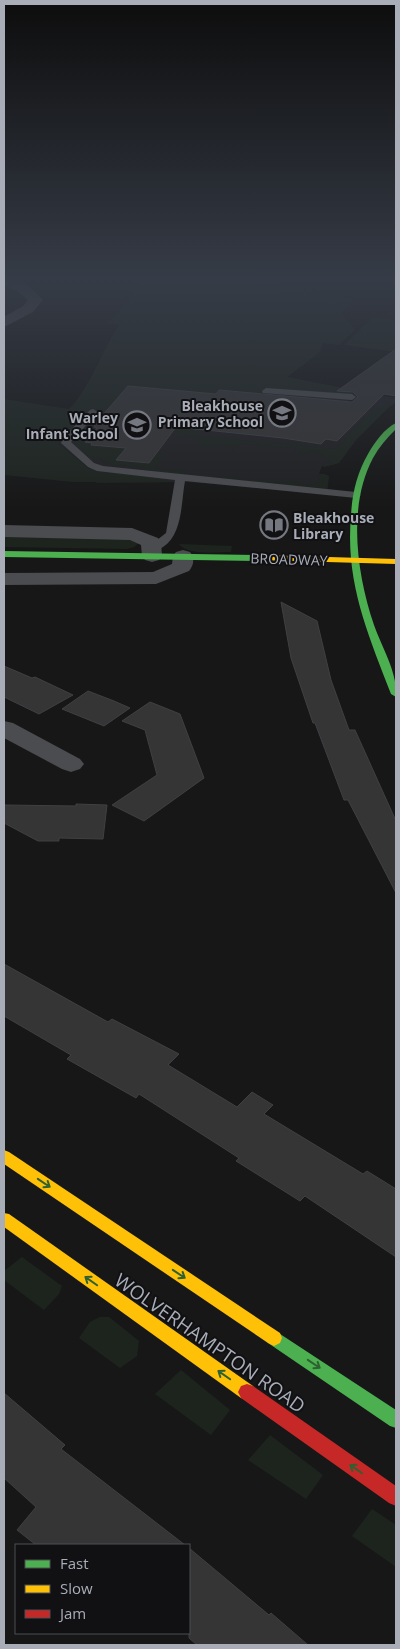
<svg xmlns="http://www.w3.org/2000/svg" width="400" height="1649" font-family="'Open Sans',sans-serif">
<rect width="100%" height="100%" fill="#171717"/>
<path fill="#212123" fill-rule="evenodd" d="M202,277l78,9 1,4 75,10 -15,13 14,17 -16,15 -16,-2 -3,9 -33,25 109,21v4l-13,10 -27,28 -17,23 -11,3h-6l-3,8h5l5,2 -2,18 -138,-12 -93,1 -7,-15 -31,-25 47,-51zM128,386l46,4 17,16 -42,57 -32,-3 9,-12 -35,-3 1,-2 -7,-1 4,-5h5l8,-9 -8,-1 2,-3 -6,-1 7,-8h6zM219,390l128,12 2,-2 13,2 -41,42 -11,-4 -109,-10 -3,-12z"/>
<g fill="#1d241e">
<path d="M140,277h62l78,9 1,4 75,10 -15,13 14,17 -16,15 -16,-2 -3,9 -33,25 109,22 -128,-11 -4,6 -45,-4 -21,28 9,2 -11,16 140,13c15,-15 34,-43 56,-45l-36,36 -17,23 -15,4 -2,-2 11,-3 -20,-12 -14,5 3,-6 -63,-6 -4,6 -11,-5 -18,4 -13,-9 2,-3 -24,-2 20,-28 -17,-16 -46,-4 -22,25 -17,-1 -31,33 34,28 71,6 7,5h-97l-69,-7v-76l65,10c23,-24 32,-57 50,-84l-12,-2c20,-16 23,-25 33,-46z"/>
<path d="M373,317l23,3v32l-52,-7z"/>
<path d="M85,425l17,3 -8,9h-5l-4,5 7,1v2l34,3 -9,12 32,3 7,-9 8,1 -10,15 33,2 -8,3 -24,-2 -14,-6 -28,-2 -15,-7h-7l-20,-18z"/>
<path d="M324,474l5,2 -2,13 -112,-11 -1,-2 69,7 11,-3 10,6 19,-5 -7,-5z"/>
<path d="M4,537l123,1 14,3 -7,6 -7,2 -123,-2z"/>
<path d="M179,544l53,2 -1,6c-14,0 -42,4 -52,-8z"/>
<path d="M22,1257l40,29 -3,8 -15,16 -40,-30v-9z"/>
<path d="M100,1317h9l30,24 -2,15 -17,12 -41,-30 11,-16z"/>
<path d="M181,1370l49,40 -19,25 -56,-41z"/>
<path d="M270,1435l53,40 -17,24 -58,-39z"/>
<path d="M372,1509l24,16v42l-44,-31z"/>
</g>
<g fill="#353536" stroke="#3f4043">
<path d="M396,349v47l-12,-2 -47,47 -11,-2 -5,5 -38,-6 -107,-11 -27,36 -33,-3 10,-12 -35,-3 1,-2 -7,-1 12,-14 -3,-1 1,-3 33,-38 88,8 3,-4 133,12 6,-5 -5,-5 -16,-1z"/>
<path d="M281,602l36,19 14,59 18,50h6l41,91v72l-48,-93h-4l-29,-77h-2l-22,-65z"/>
<path d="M4,666l28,12 3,-1 38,18 -34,19 -35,-17z"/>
<path d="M88,691l26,10 16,7 -26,18 -42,-17z"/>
<path d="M150,702l30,12 24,64 -60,43 -32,-16 45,-30 -12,-45 -23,-9z"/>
<path d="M76,804l31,1 -4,34 -44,-1v3h-21l-34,-18v-18l72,1z"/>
<path d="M4,964l104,58 4,-3 67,35 -11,11 69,42 15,-15 21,13 -9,9 99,60 4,-3 29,18v68l-91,-61 -5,5 -64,-40 3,-3 -100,-64 -3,4 -69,-39 4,-4 -67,-39z"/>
<path d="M4,1393l61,52 -4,4 124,96h-149l-19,-15 19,-23 -32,-29z"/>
<path d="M189,1548l80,67 2,-2 37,32h-111l-8,-7z"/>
</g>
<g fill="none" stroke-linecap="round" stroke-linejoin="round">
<g fill="#4b4c50" fill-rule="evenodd">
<path d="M266,388l86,6 4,3 -4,3 -89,-7 -1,-2z"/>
<path d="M93,409l5,3 -27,30 23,21 9,3 253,26 5,3 -5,3 -171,-17c-4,21 -2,53 -22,66 -5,3 -9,6 -15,4l-2,-2 2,-2 18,-14 9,-53 -78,-9 -9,-4 -27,-24 3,-6 26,-27z"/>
</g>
<g fill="#4b4c50" fill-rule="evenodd">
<path d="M4,278l24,7 15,15 -10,12 -29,15v-10l19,-11 5,-6 -10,-9 -14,-5z"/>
<path d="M4,525l128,3 26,10 3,4 1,14 -3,4 -7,2 -7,-2 -3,-4 -1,-11 -11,-5 -126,-3z"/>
<path d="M183,550l7,2c5,6 4,13 -1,19l-33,13 -152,1v-12l149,-1 19,-8 1,-8 3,-4z"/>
<path d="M4,721l9,2 67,36 4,5 -4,5 -9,3 -9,-3 -58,-31z"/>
</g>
<g fill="#4caf50" fill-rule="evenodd">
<path d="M396,423v6c-9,9 -17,18 -23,29 -26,49 -16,117 1,167 8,23 24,48 22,72l-5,-3c-23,-60 -46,-112 -40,-178 1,-22 6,-43 17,-62 6,-11 17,-26 28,-31z"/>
<path d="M4,551l257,4 4,3 -4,3 -257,-4z"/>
<path d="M274,1330l122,80v18l-6,-2 -122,-83 -2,-5 2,-5z"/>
</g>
<g fill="#ffc107" fill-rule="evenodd">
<path d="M261,555l135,4v5l-138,-4 -1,-2z"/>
<path d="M4,1150l5,2 271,181 2,5 -2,5 -6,3 -6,-3 -264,-179z"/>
<path d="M4,1213l5,1 244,172 3,6 -3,6 -6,2 -6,-2 -237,-171z"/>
</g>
<path fill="#c62828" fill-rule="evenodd" d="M247,1384l6,2 143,100v20l-7,-3 -148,-105 -3,-6 3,-6z"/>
</g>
<defs><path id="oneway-shaft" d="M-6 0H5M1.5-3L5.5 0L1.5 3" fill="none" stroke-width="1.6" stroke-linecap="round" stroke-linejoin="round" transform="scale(1.25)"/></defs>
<g stroke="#2e6032">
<use href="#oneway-shaft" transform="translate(44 1183) rotate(34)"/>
<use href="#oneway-shaft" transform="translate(179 1274) rotate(34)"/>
<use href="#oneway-shaft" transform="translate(91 1281) rotate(-145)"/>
<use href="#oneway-shaft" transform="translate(314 1364) rotate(34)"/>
<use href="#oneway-shaft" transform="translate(224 1375) rotate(-145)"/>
<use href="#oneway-shaft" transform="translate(356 1469) rotate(-145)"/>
</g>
<linearGradient id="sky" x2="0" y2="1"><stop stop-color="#0d0d0d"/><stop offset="0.55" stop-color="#363c47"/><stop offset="1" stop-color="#363c47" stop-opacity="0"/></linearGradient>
<rect width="400" height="508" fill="url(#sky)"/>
<defs>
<g id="school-ring" transform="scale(1.4375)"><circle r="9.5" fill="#111113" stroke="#757880" stroke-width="1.5"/><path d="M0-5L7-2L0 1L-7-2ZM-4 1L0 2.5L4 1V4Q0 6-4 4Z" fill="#757880"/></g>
<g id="library-ring" transform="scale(1.4375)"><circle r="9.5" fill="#111113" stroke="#757880" stroke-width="1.5"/><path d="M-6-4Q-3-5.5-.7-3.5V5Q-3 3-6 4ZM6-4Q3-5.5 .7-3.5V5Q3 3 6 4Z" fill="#757880"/></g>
</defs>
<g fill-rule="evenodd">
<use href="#school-ring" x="282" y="413"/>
<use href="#school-ring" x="137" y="425"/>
<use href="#library-ring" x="274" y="525"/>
</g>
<g text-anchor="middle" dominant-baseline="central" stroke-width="4" stroke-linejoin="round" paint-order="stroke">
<g font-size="14" font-weight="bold" fill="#a8adb8" stroke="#111113" text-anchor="end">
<text x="263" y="405">Bleakhouse<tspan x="263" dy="16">Primary School</tspan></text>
<text x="118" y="417">Warley<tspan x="118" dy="16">Infant School</tspan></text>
<text x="293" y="517" text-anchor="start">Bleakhouse<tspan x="293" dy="16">Library</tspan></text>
</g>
<g font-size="14" fill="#a8adb8" stroke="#111113">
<text transform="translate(289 559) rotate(2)">BROADWAY</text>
</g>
<g font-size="19" fill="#a8adb8" stroke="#111113">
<text transform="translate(210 1343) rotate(35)">WOLVERHAMPTON ROAD</text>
</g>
</g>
<rect width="400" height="1649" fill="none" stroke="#a8adb8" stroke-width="10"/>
<rect x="15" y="1544" width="175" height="90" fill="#111113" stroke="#4d4f55"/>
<rect x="25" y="1560" width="25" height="8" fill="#4caf50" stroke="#4d4f55"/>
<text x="60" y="1569" font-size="15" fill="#a8adb8">Fast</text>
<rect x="25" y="1585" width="25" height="8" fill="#ffc107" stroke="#4d4f55"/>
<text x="60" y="1594" font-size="15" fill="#a8adb8">Slow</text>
<rect x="25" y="1610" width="25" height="8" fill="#c62828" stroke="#4d4f55"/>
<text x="60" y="1619" font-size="15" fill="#a8adb8">Jam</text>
</svg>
